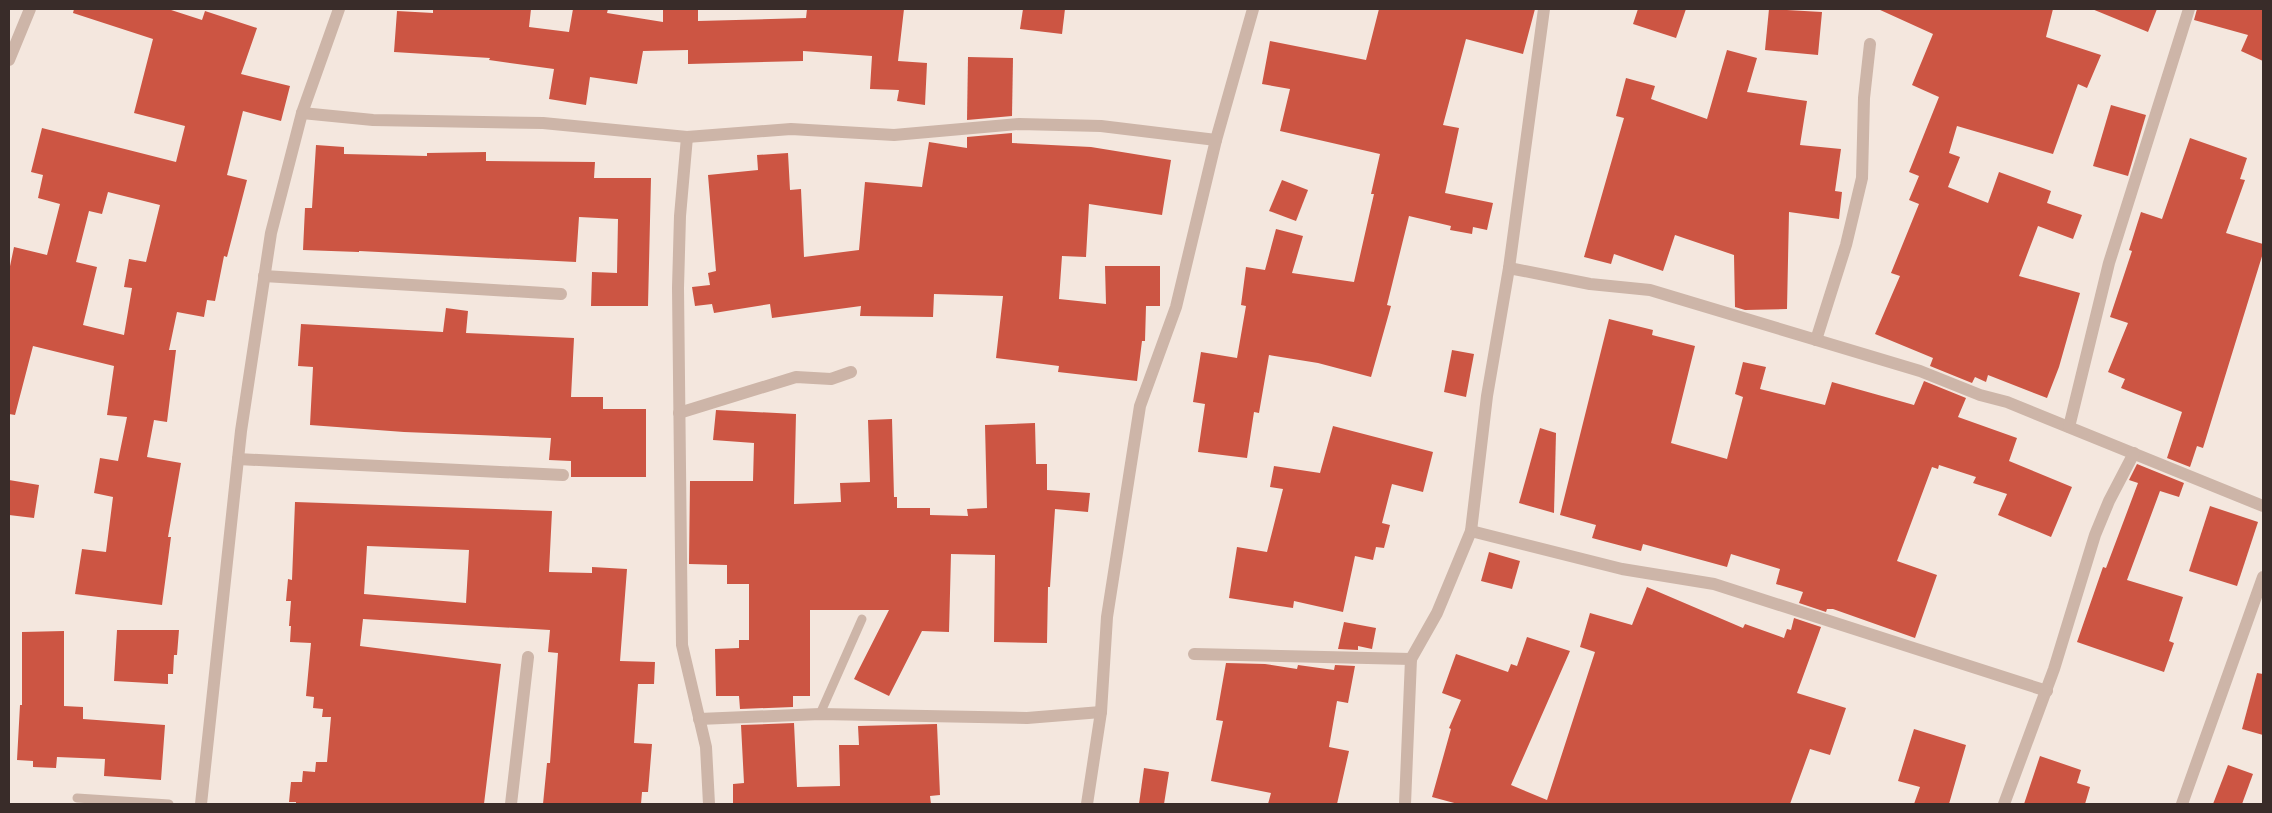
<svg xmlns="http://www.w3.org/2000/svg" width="2272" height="813" font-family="Barlow,sans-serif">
<rect width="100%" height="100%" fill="#f4e7de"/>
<g fill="#cc5543" fill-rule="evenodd">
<path d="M74,9h94l34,11 3,-9 52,17 -16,46 49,12 -9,35 -38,-10 -16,64 20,5 -20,77 -3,-1 -9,45 -8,-1 -3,17 -27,-5 -8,38h7l-9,72 -13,-2 -7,37 34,6 -13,74h3l-9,68 -87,-11 7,-45 24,3 7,-55 -19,-4 6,-35 18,3 9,-44 -20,-2 7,-49 -81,-20 -18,69 -6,-1v-143l5,-24 33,8 13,-51 -22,-6 5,-23 -12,-3 11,-44 134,34 9,-36 -51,-13 19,-74 -80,-26zM108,192l52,13 -14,57 -17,-3 -5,28 8,1 -8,47 -41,-10 14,-58 -21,-5 13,-51 13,3z"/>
<path d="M433,9h98l-2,18 40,5 4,-23h35l-1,4 56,9v-13h35v12l108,-3 1,-9h97l-6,52 29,2 -2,42 -28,-4 2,-11 -29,-1 2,-33 -69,-5v10l-115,3v-14l-45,1 -6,33 -47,-7 -4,28 -37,-6 5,-30 -65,-9 1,-2 -96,-6 3,-41 36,2z"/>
<path d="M1023,9h42l-3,25 -42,-5z"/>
<path d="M1379,9h156l-12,45 -57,-15 -23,86 16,3 -14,65 48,10 -6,27 -14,-3 -1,7 -22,-4 1,-4 -42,-10 -22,89 4,1 -20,71 -53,-14 -49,-8 -10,58 -5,-1 -7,46 -49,-6 7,-48 -12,-2 8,-50 36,6 9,-52 -5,-1 5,-38 19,3 11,-41 27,7 -11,37 62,9 20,-88h-3l9,-40 -100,-23 10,-42 -28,-5 8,-43 96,19z"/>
<path d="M1638,9h48l-10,29 -43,-14z"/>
<path d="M1769,9l53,3 -4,43 -53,-5z"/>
<path d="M1878,9h175l-7,28 55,18 -14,33 -9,-4 -25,70 -96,-28 -8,27 11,4 -12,30 40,16 11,-31 52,19 -4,12 35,12 -9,24 -35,-13 -19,50 61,17 -21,74 -12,31 -59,-23 -2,7 -11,-5 -3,6 -42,-17 3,-8 -58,-24 25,-58 -9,-3 28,-69 -10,-4 10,-24 -10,-4 30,-75 -27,-12 21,-51z"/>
<path d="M2092,9h65l-9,23z"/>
<path d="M2197,9h66v52l-22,-10 7,-16 -54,-15z"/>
<path d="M1727,50l30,8 -10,34 60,9 -7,44 41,4 -6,42 7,1 -3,27 -50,-7 -2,97 -42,1 -10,-3 -1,-52 -59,-20 -12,36 -49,-17 -3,10 -27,-7 40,-139 -8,-2 10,-38 29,8 -4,13 56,20z"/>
<path d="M968,57l45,1 -1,58 -45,4z"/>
<path d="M2111,105l35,10 -18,61 -35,-10z"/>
<path d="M1012,133v10l79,4 80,13 -9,55 -73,-11 -3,53 -24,-1 -3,43 47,5 -1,-38h55v40h-14l-1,35h-3l-5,40 -79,-9 1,-6 -63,-8 7,-62 -69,-2 -1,23 -73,-1 1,-10 -89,12 -2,-14 -56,9 -2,-9 -17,2 -3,-19 18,-2 -2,-12 8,-2 -8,-96 50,-5 -1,-15 31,-2 2,37 11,-1 3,68 55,-7 6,-68 57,5 7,-45 38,6v-11z"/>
<path d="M2190,138l57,20 -7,21 5,1 -19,53 37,11v9l-60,195 -6,-2 -7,21 -23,-9 15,-46 -61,-24 4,-9 -17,-7 20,-49 -18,-6 22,-66 -3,-1 12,-38 21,7z"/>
<path d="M316,145l28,2v7l83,2v-3l59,-1v9l109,1 -1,16h57l-3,128h-57l1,-34 25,1 1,-54 -39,-2 -3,45 -217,-11v1l-56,-2 2,-42h7z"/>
<path d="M1282,180l26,10 -12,31 -27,-10z"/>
<path d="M446,308l22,3 -2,22 108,5 -3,59h32v12h43v68h-75v-16l-22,-1 2,-22 -147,-6 -94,-7 3,-58 -15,-1 3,-42 142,8z"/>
<path d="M1609,319l44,11 -1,5 43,11 -24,97 56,16 16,-62 -8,-3 8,-32 23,5 -6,22 65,16 7,-23 82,23 10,-24 42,17 -8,19 59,21 -8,23 63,26 -21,50 -53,-22 9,-21 -34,-11 3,-6 -37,-12 -1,4 -6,-2 -35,94 40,14 -22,63 -82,-29h-6l-1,3 -27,-9 4,-11 -27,-8 4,-15 -49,-15 -4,13 -84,-23 -2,7 -49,-13 4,-13 -36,-10z"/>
<path d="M1452,350l22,4 -8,43 -22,-5z"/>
<path d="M716,410l80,4 -2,90 47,-2 -1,-19 30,-1 -2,-62 24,-1 2,78h3v11h33v7l38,1 -1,-7 20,-1 -2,-83 50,-2 1,41h11v26l43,3 -2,19 -33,-3 -5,78h-2l-1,56 -53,-1 1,-87 -44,-1 -2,78 -27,-1 -33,65 -35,-17 35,-69h-79v86h-17v11l-53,2 -1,-13h-23l-1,-47 24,-1v-8h10v-56h-22v-19l-38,-1 1,-83h63l1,-38 -41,-3z"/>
<path d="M1333,426l100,26 -10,40 -31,-8 -10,39 8,2 -6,23 -8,-1 -3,13 -18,-4 -12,56 -49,-11 -1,7 -64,-10 8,-51 30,5 16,-63 -13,-2 4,-21 46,7z"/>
<path d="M1540,428l16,5 -2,80 -35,-10z"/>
<path d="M2137,464l47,19 -5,14 -19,-6 -33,89 56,17 -14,44 5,2 -10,29 -87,-30 26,-75 3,1 32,-85 -9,-3z"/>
<path d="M9,480l30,5 -5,33 -25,-3z"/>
<path d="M295,502l257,9 -3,61 43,1v-6l35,2 -7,92 35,1 -1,22h-16l-4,59 18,1 -4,48h-6l-1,12h-98l4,-41h3l8,-110 -10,-1 2,-22 -187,-11 -3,27 141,18 -17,140h-188v-2h-7l2,-20h11l1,-11 12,1 1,-10h11l4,-45h-9l1,-8 -10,-1 1,-11 -8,-1 5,-53 -21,-1 1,-16h-2l2,-25h-5l2,-22 4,1zM367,546l102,4 -3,53 -102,-9z"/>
<path d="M2210,506l48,16 -21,64 -48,-15z"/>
<path d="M1489,552l31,9 -8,28 -31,-8z"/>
<path d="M1647,587l96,41 2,-4 39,14 3,-9 4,1 3,-12 27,9 -24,66 49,15 -16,47 -20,-6 -20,55h-332l-26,-7 19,-68 -2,-1 12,-28 -19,-7 14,-39 52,18 3,-8 6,2 10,-29 43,14 -59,134 36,15 48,-148 -15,-5 10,-34 42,12z"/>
<path d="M1344,622l32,6 -4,21 -14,-3v4l-20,-1z"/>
<path d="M117,630h62l-2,25h-3l-1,19h-5v10l-54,-3z"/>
<path d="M64,631v75l19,1v12l82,6 -4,55 -57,-4 1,-17 -48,-2 -1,11 -23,-1v-6l-16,-1 3,-55h2v-73z"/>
<path d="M1226,663l39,1 32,5 1,-4 36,5 1,-5 20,1 -7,37 -11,-2 -8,46 20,4 -12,53h-69l3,-11 -60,-12 12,-60 -7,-1z"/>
<path d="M2257,673l6,1v61l-21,-6z"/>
<path d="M794,723l3,64 43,-1 -1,-41h20l-1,-19 79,-2 3,71 -10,1 1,8h-198v-20l11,-1 -3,-58z"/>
<path d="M1914,729l52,16 -17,59h-35l6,-17 -22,-6z"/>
<path d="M2040,756l41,14 -4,13 13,4 -5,17h-61z"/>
<path d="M2228,765l25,9 -11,30h-29z"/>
<path d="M1144,768l25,4 -5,32h-25z"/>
</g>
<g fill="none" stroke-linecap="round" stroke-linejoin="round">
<g stroke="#cdb5a8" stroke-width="9">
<path d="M820,714l42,-95"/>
<path d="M77,798l92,6"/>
</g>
<g stroke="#cdb5a8" stroke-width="12">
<path d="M302,113l71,7 170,3 144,14 104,-8 103,6 125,-11 82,2 115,14"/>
<path d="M687,137l-7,79 -2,72 4,357 24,102 3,57"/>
<path d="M1509,268l81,16 60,6 270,81 60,24 27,7 256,104"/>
<path d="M264,276l297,18"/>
<path d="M1816,340l30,-95 16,-67 2,-80 6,-54"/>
<path d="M679,413l117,-36 35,2 20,-7"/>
<path d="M2069,427l40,-164 80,-254"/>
<path d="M238,459l325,16"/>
<path d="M1471,531l151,38 92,15 333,107"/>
<path d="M1194,654l217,5"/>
<path d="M699,719l121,-5 207,4 74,-6"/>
<path d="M201,804l40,-373 30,-198 31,-120 37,-104"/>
<path d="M511,804l17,-147"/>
<path d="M1087,804l14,-92 6,-95 33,-211 36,-99 40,-167 37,-131"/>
<path d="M1405,804l6,-145 26,-46 34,-82 16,-135 22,-128 35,-259"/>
<path d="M2004,804l50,-135 41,-134 14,-34 25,-48"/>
<path d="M2182,804l81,-227"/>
</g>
<path stroke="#cdb5a8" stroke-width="12" d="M9,60l21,-51"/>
</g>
<rect width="2272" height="813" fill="none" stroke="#392c29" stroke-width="20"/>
</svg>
